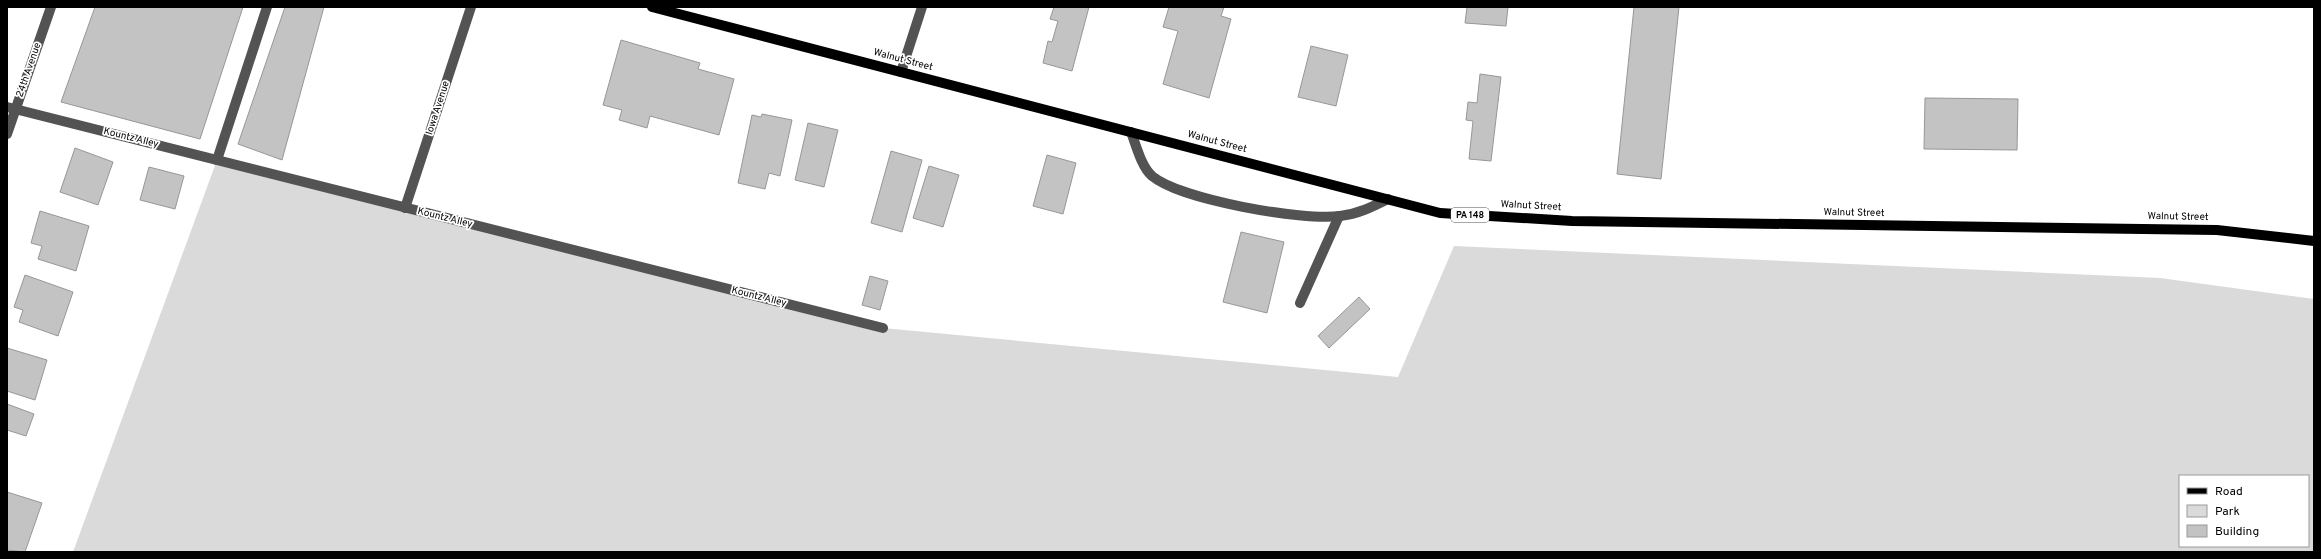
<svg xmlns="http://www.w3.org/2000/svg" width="2321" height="559" font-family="Overpass,sans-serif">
<rect width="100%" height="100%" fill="#fff"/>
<path fill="#dadada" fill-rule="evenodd" d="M217,160l666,168 515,49 56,-131 706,32 154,21v253h-2241zM2180,476h128v70h-128z"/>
<g fill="#c3c3c3" stroke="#979797">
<path d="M95,7h148l-43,132 -139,-37z"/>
<path d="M285,7h39l-42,153 -44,-16z"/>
<path d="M1054,7h35l-17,64 -29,-8 5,-22 4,1 6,-21 -8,-2z"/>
<path d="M1169,7h55l-3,9 10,3 -22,79 -46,-14 15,-53 -15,-4z"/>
<path d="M1467,7h41l-2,19 -41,-3z"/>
<path d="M1634,7h45l-18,172 -44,-5z"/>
<path d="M621,40l79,23 -2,6 36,10 -15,56 -69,-19 -3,12 -28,-8 3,-10 -19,-5z"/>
<path d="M1311,46l37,9 -12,51 -38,-9z"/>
<path d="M1480,74l21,3 -10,84 -22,-2 4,-38 -7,-1 2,-18 9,1z"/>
<path d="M1925,98l93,1 -1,51 -93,-1z"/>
<path d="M762,114l30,6 -12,56 -11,-3 -4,16 -27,-6 14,-68 9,2z"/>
<path d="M808,123l30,7 -14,57 -29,-7z"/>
<path d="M75,148l38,14 -15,43 -38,-13z"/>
<path d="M891,151l31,9 -20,72 -31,-9z"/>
<path d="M1047,155l29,8 -13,51 -30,-8z"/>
<path d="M929,166l30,9 -16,52 -30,-9z"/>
<path d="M149,167l35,9 -9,33 -35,-9z"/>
<path d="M40,211l49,15 -13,45 -38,-12 4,-13 -11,-3z"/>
<path d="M1241,232l43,10 -17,71 -44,-11z"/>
<path d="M25,275l48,17 -15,44 -39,-14 4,-12 -9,-3z"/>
<path d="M870,276l18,5 -8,29 -18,-5z"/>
<path d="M1359,297l11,12 -41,39 -11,-12z"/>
<path d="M7,348l40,12 -12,40 -28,-9z"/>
<path d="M7,404l27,10 -8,22 -19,-6z"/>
<path d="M7,492l35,11 -17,49 -18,-2z"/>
</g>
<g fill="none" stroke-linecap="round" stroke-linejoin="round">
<g stroke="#535353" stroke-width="10">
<path d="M901,72l21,-65"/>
<path d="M7,107l876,221"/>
<path d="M1131,132c5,13 10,34 21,44 29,24 150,45 188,40 18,-2 32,-9 48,-17"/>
<path d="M7,134l44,-127"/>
<path d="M217,160l50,-153"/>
<path d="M405,208l66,-201"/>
<path d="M1300,303l39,-87"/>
</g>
<path stroke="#000" stroke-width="10" d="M652,7l788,206 132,8 645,9 97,11"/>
</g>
<g text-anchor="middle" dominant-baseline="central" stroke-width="3.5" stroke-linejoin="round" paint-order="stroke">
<rect fill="#fff" stroke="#4c4c4c" stroke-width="1" x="1451" y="208" width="38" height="14" rx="3"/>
<g font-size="9" font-weight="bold" fill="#000">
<text x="1470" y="215">PA 148</text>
</g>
<g font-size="10" fill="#000" stroke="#fff">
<text transform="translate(903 60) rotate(15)">Walnut Street</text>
<text transform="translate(29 70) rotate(-71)">24th Avenue</text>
<text transform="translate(438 108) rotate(-72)">Iowa Avenue</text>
<text transform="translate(131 138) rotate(14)">Kountz Alley</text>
<text transform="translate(1217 142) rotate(15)">Walnut Street</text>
<text transform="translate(1531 206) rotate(3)">Walnut Street</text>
<text transform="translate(1854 213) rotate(1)">Walnut Street</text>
<text transform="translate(2178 217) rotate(1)">Walnut Street</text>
<text transform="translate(445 218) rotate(14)">Kountz Alley</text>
<text transform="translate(759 297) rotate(14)">Kountz Alley</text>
</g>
</g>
<rect width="2321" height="559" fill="none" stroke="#000000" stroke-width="16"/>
<rect x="2179" y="475" width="130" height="72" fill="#ffffff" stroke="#999999"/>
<rect x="2187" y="488" width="20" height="6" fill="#000000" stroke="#999999"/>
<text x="2215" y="495" font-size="12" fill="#000000">Road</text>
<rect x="2187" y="505" width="20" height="12" fill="#dadada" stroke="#999999"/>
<text x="2215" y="515" font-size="12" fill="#000000">Park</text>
<rect x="2187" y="525" width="20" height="12" fill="#c3c3c3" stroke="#999999"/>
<text x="2215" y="535" font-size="12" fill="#000000">Building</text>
</svg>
